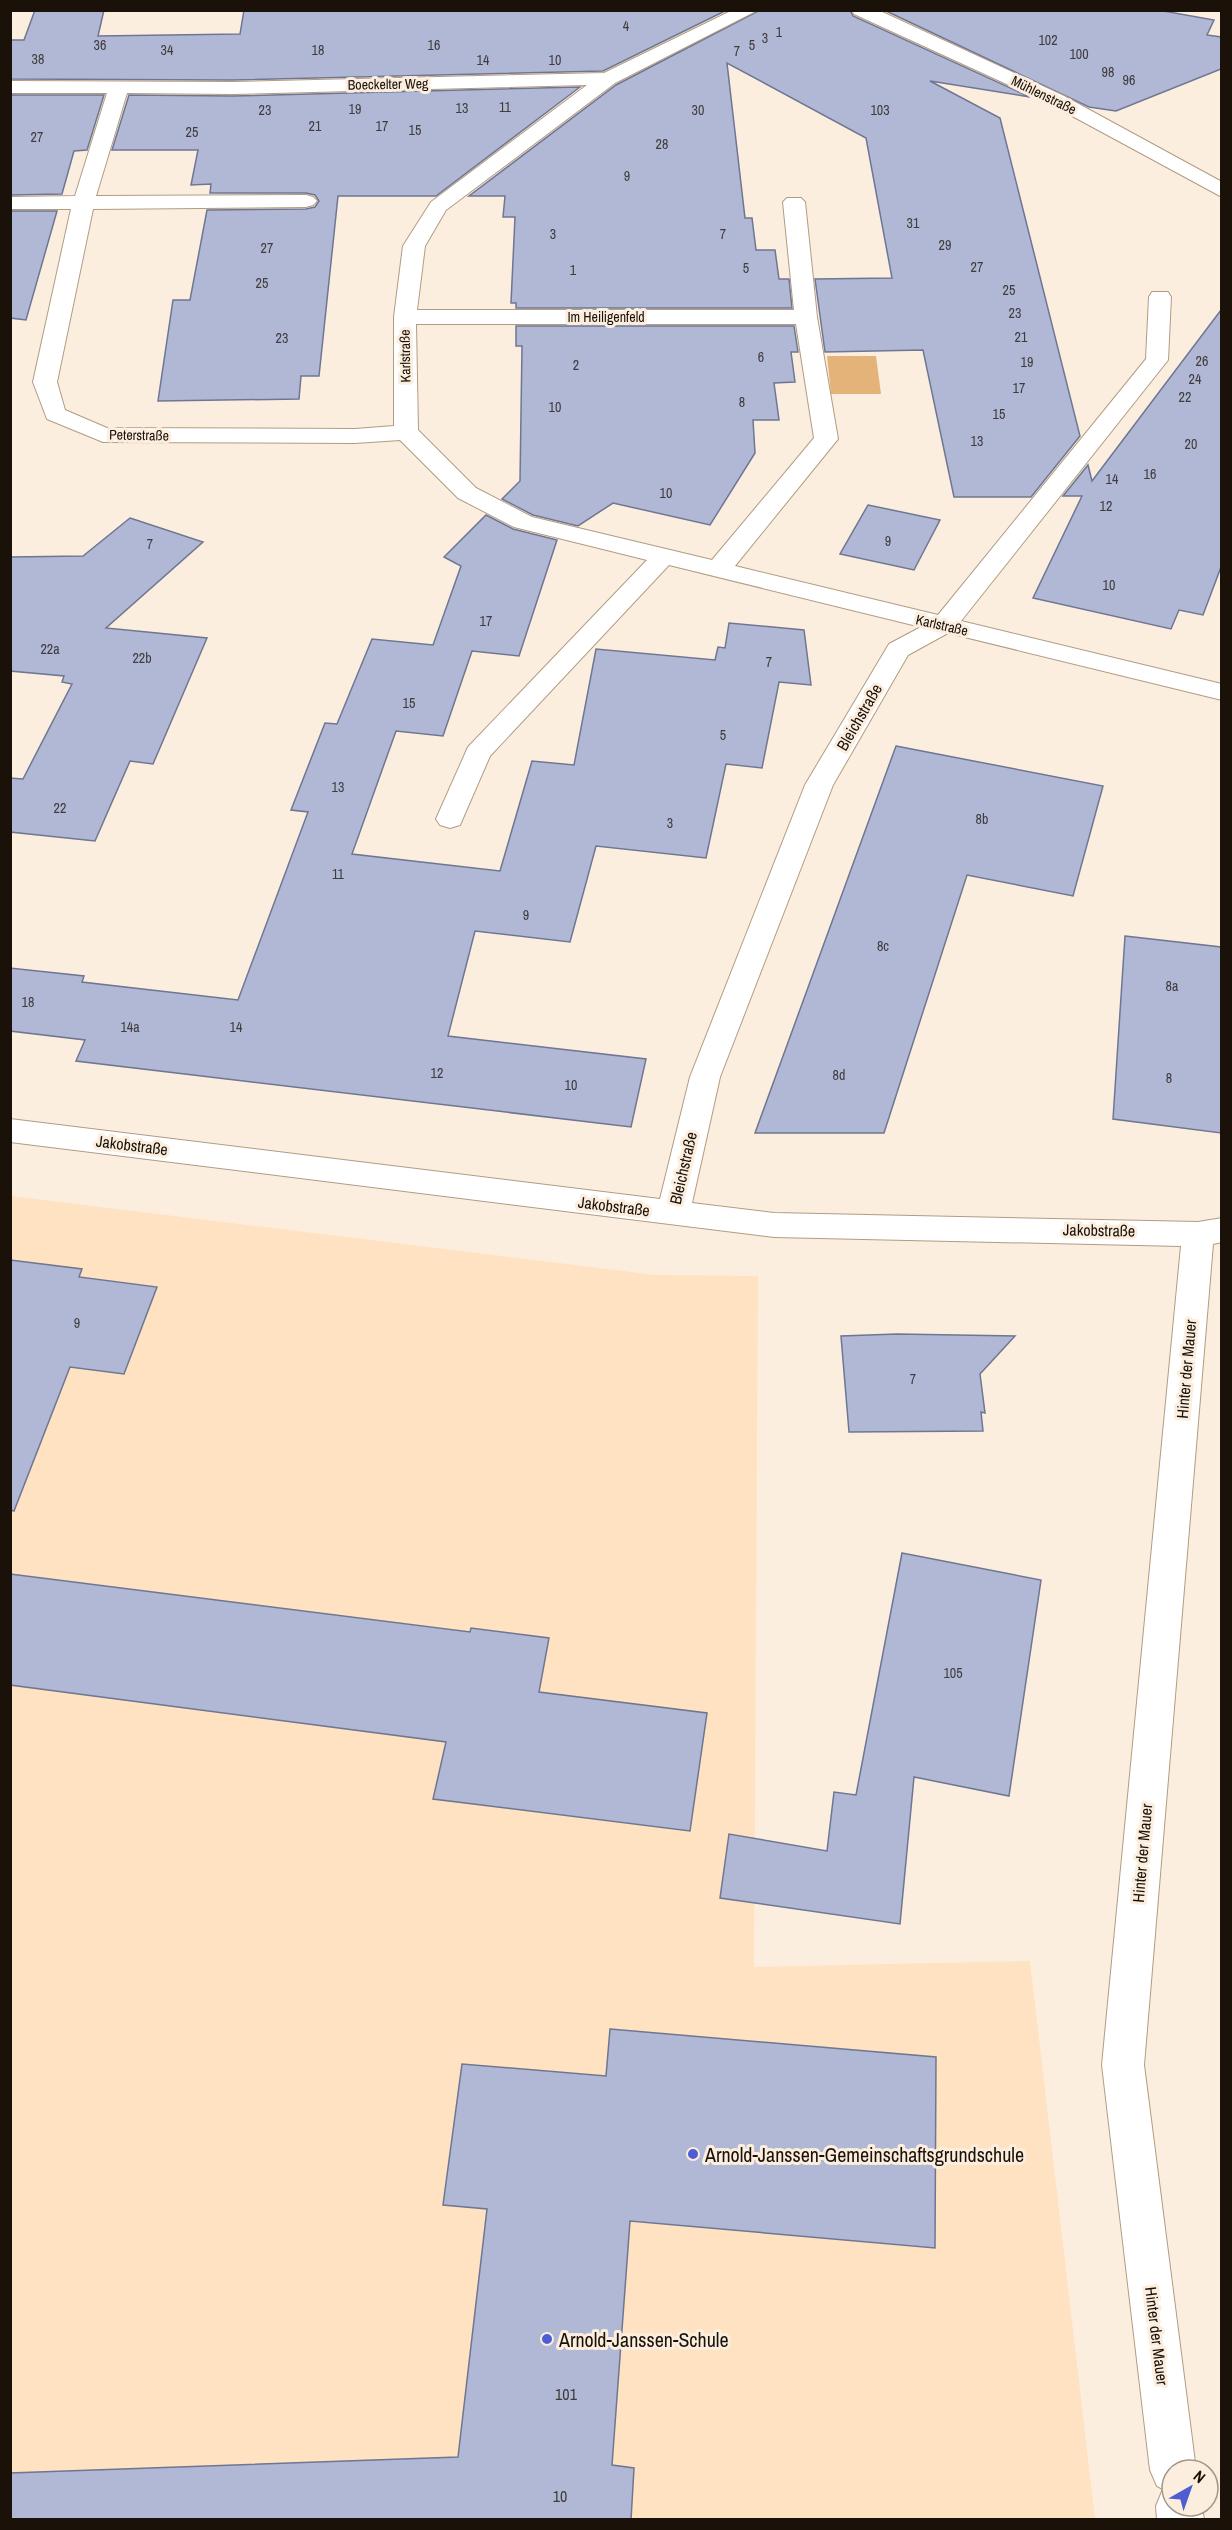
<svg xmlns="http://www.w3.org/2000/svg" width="1232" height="2530" font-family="'Archivo Narrow',sans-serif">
<rect width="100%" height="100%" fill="#fceede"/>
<path fill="#fee2c1" d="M11,1196l645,79 102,1 -4,691 276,-6 65,558 -1084,1z"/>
<path fill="#e4b379" d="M827,356h49l5,38h-50z"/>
<g fill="#b0b8d6" stroke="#6f7691" stroke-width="1.5">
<path d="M35,10h69l-6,26 142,-2 4,-24h483l-124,61 -371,9 -222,-1v-39h14z"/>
<path d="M760,10h90l3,6 177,81 -100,-16 70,37 80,318 -49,61h-77l-31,-147 -98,2 -10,-73 77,-1 -26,-140 -139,-75 18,155h7l4,32h19l4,29h10l3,29h-276v-5h-5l4,-86h-12l2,-21h-36l147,-111z"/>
<path d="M884,10h274l56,10 -7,15 14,2v32l-105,42 -27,-4z"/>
<path d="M580,87l-144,109h-98l-19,180h-18l-2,23 -141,2 15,-101h17l17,-90 99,-1 9,-2 4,-6 -4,-6 -9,-2h-96l1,-9 -20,1 7,-35h-86l17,-55 103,1z"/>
<path d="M10,95h94l-17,55 -13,1 -12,43 -52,1z"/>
<path d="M10,211h47l-31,109 -16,-2z"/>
<path d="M1221,310v257l-18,48 -24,-5 -8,19 -138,-31 49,-102h-19l25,-31 4,16z"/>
<path d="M516,326h278l4,26h-7l4,30 -21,1 5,37h-26l2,33 -45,72 -97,-22 -35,23 -45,-11 -31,-16 18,-18 2,-135h-6z"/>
<path d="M868,505l72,15 -26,50 -74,-16z"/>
<path d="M486,515l27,14 44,11 -38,116 -47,-5 -29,85 -47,-5 -44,123 148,17 32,-110 42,4 22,-116 119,11 3,-13 7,1 4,-25 75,7 7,55 -32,-3 -17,86 -36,-4 -20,94 -110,-12 -26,96 -95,-11 -27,105 198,23 -15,68 -555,-66 9,-21 -75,-9v-63l74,8 -2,6 156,18 70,-188 -17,-2 34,-87 12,1 35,-85 61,6 28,-79 -17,-9z"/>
<path d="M130,518l73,24 -97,86 101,10 -54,126 -23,-3 -35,80 -85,-9v-54l13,1 49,-95 -10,-2 2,-6 -54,-5v-114l73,-1z"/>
<path d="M896,746l207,40 -30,110 -106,-21 -83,258h-129z"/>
<path d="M1125,936l96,11v186l-108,-14z"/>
<path d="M10,1260l72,9 -3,8 78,10 -33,87 -54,-7 -56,144 -4,-1z"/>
<path d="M897,1334l118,2 -35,38 5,39 -4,-1 2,19 -134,1 -8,-96z"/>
<path d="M902,1553l139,27 -32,216 -95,-19 -14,147 -180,-26 9,-64 98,17 7,-59 22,3z"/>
<path d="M10,1574l460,58 1,-4 78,10 -10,54 168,21 -17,118 -257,-32 13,-57 -436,-57z"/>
<path d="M610,2029l326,28 -1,191 -305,-27 -18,244 22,3 -3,52h-621v-47l448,-16 29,-248 -44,-4 19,-141 144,12z"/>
</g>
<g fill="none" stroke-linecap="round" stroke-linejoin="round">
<g stroke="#b19c83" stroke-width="2">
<g id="minor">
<path d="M733,10h25l-143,73 -169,127 -21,36 -8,64h377l-11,-108 4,-4h14l4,4 12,115 21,122 -103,127 203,49 208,-256 3,-62 3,-5h16l3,5 -3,63 -207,261 261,63v16l-274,-67 -40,22 -75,130 -113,292 -28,126 82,10 424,9 24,-4v24l-9,2 -69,821 52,405h-24v36h30l2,14h-47l-1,-14 7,-17 -6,-3 -7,-16 -48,-405 79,-819 -407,-9 -764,-95v-23l650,80 30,-122 115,-292 84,-141 32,-17 -252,-62 -179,191 -30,69 -10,3 -10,-3 -4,-6 32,-72 179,-187 -133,-33 -56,-29 -58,-58 -45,3 -252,-1 -56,-23 -14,-37 38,-173h-61v-12l65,-1 32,-103h-97v-12l222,1 372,-9zM587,85l-156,117 -28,44 -9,71v109l-39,3 -248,-1 -42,-18 -8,-28 36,-173 213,-2 7,-2 4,-4 -4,-4 -7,-2 -210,1 31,-103 105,1zM416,324h380l18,114 -102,122 -180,-43 -56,-29 -58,-58z"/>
<path d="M852,10h26l186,86 158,86v15l-172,-93 -196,-90z"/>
</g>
</g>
<use href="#minor" fill="#fff" fill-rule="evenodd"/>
</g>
<g fill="#4f5dd2" stroke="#fceede" stroke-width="2">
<circle cx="693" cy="2154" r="6"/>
<circle cx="547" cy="2339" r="6"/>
</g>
<g text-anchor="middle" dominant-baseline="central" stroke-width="6" stroke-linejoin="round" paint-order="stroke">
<g font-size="14" fill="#403c3c">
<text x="626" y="26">4</text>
<text x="779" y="32">1</text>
<text x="765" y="38">3</text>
<text x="1048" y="40">102</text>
<text x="100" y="45">36</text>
<text x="434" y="45">16</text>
<text x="752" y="45">5</text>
<text x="167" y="50">34</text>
<text x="318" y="50">18</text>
<text x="737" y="51">7</text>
<text x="1079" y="54">100</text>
<text x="38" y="59">38</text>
<text x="483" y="60">14</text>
<text x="555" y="60">10</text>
<text x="1108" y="72">98</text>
<text x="1129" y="80">96</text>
<text x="505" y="107">11</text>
<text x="462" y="108">13</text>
<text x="355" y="109">19</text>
<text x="265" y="110">23</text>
<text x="698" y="110">30</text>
<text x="880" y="110">103</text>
<text x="315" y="126">21</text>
<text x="382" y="126">17</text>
<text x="415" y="130">15</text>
<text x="192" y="132">25</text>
<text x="37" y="137">27</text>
<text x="662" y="144">28</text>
<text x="627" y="176">9</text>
<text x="913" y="223">31</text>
<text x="553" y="234">3</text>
<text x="723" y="234">7</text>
<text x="945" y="245">29</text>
<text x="267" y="248">27</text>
<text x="977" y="267">27</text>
<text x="746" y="268">5</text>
<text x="573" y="270">1</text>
<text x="262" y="283">25</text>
<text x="1009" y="290">25</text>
<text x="1015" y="313">23</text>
<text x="1021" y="337">21</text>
<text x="282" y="338">23</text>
<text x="761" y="357">6</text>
<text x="1202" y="361">26</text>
<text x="1027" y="362">19</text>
<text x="576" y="365">2</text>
<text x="1195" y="379">24</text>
<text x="1019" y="388">17</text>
<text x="1185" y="397">22</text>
<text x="742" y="402">8</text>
<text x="555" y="407">10</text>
<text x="999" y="414">15</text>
<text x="977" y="441">13</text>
<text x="1191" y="444">20</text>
<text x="1150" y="474">16</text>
<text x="1112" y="479">14</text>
<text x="666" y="493">10</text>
<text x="1106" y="506">12</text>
<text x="888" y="541">9</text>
<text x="150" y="544">7</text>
<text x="1109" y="585">10</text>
<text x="486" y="621">17</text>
<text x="50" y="649">22a</text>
<text x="142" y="658">22b</text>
<text x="769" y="662">7</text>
<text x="409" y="703">15</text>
<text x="723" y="735">5</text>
<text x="338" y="787">13</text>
<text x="60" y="808">22</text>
<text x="982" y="819">8b</text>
<text x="670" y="823">3</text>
<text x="338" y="874">11</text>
<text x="526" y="915">9</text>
<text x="883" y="946">8c</text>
<text x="1172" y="986">8a</text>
<text x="28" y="1002">18</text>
<text x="130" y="1027">14a</text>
<text x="236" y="1027">14</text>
<text x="437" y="1073">12</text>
<text x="839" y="1075">8d</text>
<text x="1169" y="1078">8</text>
<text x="571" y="1085">10</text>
<text x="77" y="1323">9</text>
<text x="913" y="1379">7</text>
<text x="953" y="1673">105</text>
</g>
<g font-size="14" fill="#1a1209" stroke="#fceede">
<text transform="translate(388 84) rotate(-1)">Boeckelter Weg</text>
<text transform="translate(1044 95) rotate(26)">Mühlenstraße</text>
<text x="606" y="317">Im Heiligenfeld</text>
<text transform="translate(405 356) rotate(-91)">Karlstraße</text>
<text transform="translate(139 435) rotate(1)">Peterstraße</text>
<text transform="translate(942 625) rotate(13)">Karlstraße</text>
</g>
<g font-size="16" fill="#1a1209" stroke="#fceede">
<text transform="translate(859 717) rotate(-60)">Bleichstraße</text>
<text transform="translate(132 1145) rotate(7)">Jakobstraße</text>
<text transform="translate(683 1168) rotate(-77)">Bleichstraße</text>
<text transform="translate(614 1206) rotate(7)">Jakobstraße</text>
<text transform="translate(1099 1230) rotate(1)">Jakobstraße</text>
<text transform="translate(1186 1369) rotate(-85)">Hinter der Mauer</text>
<text transform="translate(1142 1853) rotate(-85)">Hinter der Mauer</text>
<text transform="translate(1157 2336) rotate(83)">Hinter der Mauer</text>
</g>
<g font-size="16" fill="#403c3c">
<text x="566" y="2394">101</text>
<text x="560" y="2496">10</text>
</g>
<g font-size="20" fill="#1a1209" stroke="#fceede" text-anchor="start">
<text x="705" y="2154">Arnold-Janssen-Gemeinschaftsgrundschule</text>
<text x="559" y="2339">Arnold-Janssen-Schule</text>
</g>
</g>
<rect width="1232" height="2530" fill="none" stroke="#1a1209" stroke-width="24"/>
<g transform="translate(1190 2488) rotate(40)"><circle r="28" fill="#fceede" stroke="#a29689" stroke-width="1.5"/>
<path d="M0-4.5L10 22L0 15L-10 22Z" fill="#4f5dd2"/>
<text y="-9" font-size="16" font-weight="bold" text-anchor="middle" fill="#1a1209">N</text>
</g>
</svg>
